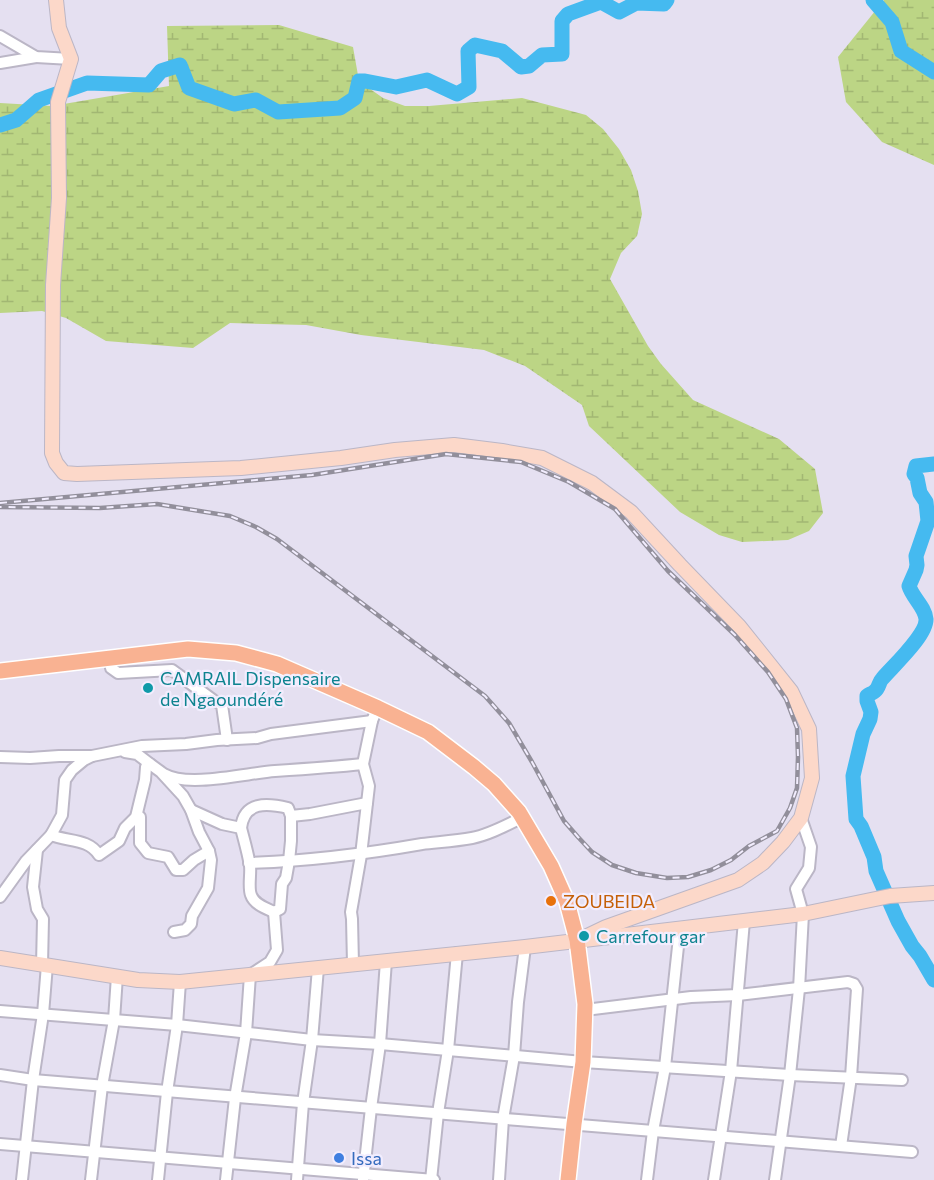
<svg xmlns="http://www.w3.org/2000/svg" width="934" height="1180" font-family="Commissioner,sans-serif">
<defs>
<pattern id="wetland-marsh" width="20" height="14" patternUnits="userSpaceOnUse" patternTransform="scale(1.5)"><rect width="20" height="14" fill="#bcd585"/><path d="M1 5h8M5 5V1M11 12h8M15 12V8" fill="none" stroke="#a2b773"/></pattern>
</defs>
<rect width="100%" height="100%" fill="#e5e0f1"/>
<g fill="url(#wetland-marsh)">
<path d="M884,0h50v165l-52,-23 -36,-40 -8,-45z"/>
<path d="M279,25l74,22 6,34 24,17 22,8h24l93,-8 64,17 17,14 16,20 12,21 7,21 4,23 -5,22 -16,17 -11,26 38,67 13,18 32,36 86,39 36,30 8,44 -14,18 -21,9 -46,2 -23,-7 -39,-23 -91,-86 -7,-21 -57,-39 -41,-16 -123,-15 -55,-10 -76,-2 -37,25 -87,-7 -40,-23 -24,-7 -42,2v-210l52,3 117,-20 -2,-60z"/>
</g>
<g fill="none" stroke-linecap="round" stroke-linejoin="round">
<g stroke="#45baf0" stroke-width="15">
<path d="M873,0l19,22 9,29 33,21"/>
<path d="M0,125l16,-5 23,-20 48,-17 62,2 12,-14 19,-6 9,23 45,16 22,-4 22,12 62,-4 15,-10 4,-17h6l31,6 31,-7 30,14 12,-7 -1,-36 7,-6 27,6 19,16 8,-1 13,-11 20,-1v-33l6,-7 33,-12 18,10 17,-9 28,1 3,-4"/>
<path d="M934,464l-18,2 -2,8 3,4 3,15 6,9 2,19 -12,35 1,9 -1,5 -7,16c3,11 16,21 17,33 1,16 -33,47 -44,60 -3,3 -3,9 -7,12 -2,2 -5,3 -8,5v5l4,11 -1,7 -7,15 -10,42 3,43 5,7 13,31 2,14 22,50 14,25 8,10 14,24"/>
</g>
<g stroke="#bbb6c6" stroke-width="14">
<g id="street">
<path d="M0,36l36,21 35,2"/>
<path d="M0,63l36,-6"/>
<path d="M110,658l1,10 7,5 54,-3 41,30 9,5 5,35"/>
<path d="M125,752l12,2 13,10 11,8 22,24 8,14 8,22 10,19 2,9 -3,28 -16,28 -1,8 -6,6 -11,2"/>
<path d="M0,757l30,1 29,-2h33l50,-10 44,-2 31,-4 40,-2 14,-4 101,-13"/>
<path d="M164,774c24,14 83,-1 111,-3 30,-2 59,-4 88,-7"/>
<path d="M191,810l31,14 19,4c3,12 7,25 9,38 1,8 -2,22 1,29 3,9 14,13 23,17"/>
<path d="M291,816l19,-2 57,-11"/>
<path d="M136,817h4v26l8,10 20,4 8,13h7l11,-10 15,-9"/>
<path d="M241,828c3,-27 26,-25 47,-20l3,8v25l-2,20 -3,17 -4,6 -2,25 -6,3"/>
<path d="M51,835c17,7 37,3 48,20l20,-14 6,-13 11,-11 9,-37 1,-13 4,-3"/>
<path d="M37,850l-4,37 4,22 6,10 -1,46"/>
<path d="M249,863c59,-2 116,-9 173,-19 17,-2 34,-3 50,-6 15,-3 29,-10 43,-17l4,-9"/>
<path d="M0,897l26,-36 25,-26 11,-20 3,-35 7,-10 12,-10 8,-4"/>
<path d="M353,964l-1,-45 -1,-7 10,-57 8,-69 -6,-22 9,-43 2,-5"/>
<path d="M585,1010l106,-13 47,-2 110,-13 6,2 3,5 -6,88 -10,69"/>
<path d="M0,1011l177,14 135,15 68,4 203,18 207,13 112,5"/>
<path d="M0,1075l33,5c293,26 586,47 879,72"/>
<path d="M0,1144l434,36"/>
<path d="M22,1180l11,-100 10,-66 4,-49"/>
<path d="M91,1180l11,-94 12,-66 3,-44"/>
<path d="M158,1180l9,-88 10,-67 3,-43"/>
<path d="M226,1180l9,-82 11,-65 4,-58 20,-13 7,-12 -3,-38"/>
<path d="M297,1180l6,-77 9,-63 6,-72"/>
<path d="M363,1180l8,-72 9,-64 6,-83"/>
<path d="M431,1180l7,-67 10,-63 9,-97"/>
<path d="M499,1180l4,-61 11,-63 4,-54 7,-55"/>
<path d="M647,1180l6,-49 12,-64 15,-139"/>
<path d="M714,1180l17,-109 13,-150"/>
<path d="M775,1180l15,-105 9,-86 4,-75 -7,-25 13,-21 2,-21 -10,-29"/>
</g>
</g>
<g stroke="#bbb6c6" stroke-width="16">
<g id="secondary">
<path d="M56,0l3,28 12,31 -13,43 1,96 -6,87 -1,168 4,10 8,10 13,1 164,-6 100,-10 54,-8 59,-5 48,6 40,7 50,25 39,29 49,53 59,61 52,65 18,38 3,49 -11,40 -18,24 -20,21 -25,17 -132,47 -25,12"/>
<path d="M0,958l138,22 42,2 345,-35 278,-33 87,-18 44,-3"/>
</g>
</g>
<g stroke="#fff" stroke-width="18">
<path id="primary" d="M0,671l188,-22 48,4 41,11 101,44 50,24 46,35 20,17 25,28 32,54 16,36 10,38 8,64 -2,58 -9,62 -6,56"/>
</g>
<use href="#street" stroke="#fff" stroke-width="10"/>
<use href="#secondary" stroke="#fcd8c9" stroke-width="14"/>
<use href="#primary" stroke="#f9b292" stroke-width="15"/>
<g stroke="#928f9b" stroke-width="4.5">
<path id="rail" d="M0,503l312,-28 134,-21 75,8 48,20 46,27 53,62 67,64 33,37 18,27 11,29 1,29 -1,31 -7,20 -13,23 -28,15 -18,14 -20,10 -23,7 -21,1 -31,-5 -24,-8 -20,-13 -14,-15 -14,-16 -32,-59 -23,-39 -24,-27 -208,-157 -21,-12 -26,-11 -73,-12 -57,4 -100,-1"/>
</g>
<use href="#rail" stroke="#f2edfe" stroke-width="2" stroke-dasharray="7" stroke-linecap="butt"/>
</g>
<g fill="#0f9aa8" stroke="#f2edfe" stroke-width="2">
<circle cx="148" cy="688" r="6"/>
<circle cx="584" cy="936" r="6"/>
</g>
<circle fill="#e8710a" stroke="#f2edfe" stroke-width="2" cx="551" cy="901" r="6"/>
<circle fill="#3f7fe0" stroke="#f2edfe" stroke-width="2" cx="339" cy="1158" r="6"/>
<g text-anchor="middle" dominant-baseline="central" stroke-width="4.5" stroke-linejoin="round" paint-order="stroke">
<g font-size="18" fill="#0d838f" stroke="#f2edfe" text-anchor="start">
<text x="160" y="678">CAMRAIL Dispensaire<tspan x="160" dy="21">de Ngaoundéré</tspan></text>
<text x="596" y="936">Carrefour gar</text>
</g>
<g font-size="18" fill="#c56008" stroke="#f2edfe" text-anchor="start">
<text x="563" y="901">ZOUBEIDA</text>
</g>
<g font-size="18" fill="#366cbe" stroke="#f2edfe" text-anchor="start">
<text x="351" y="1158">Issa</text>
</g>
</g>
</svg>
